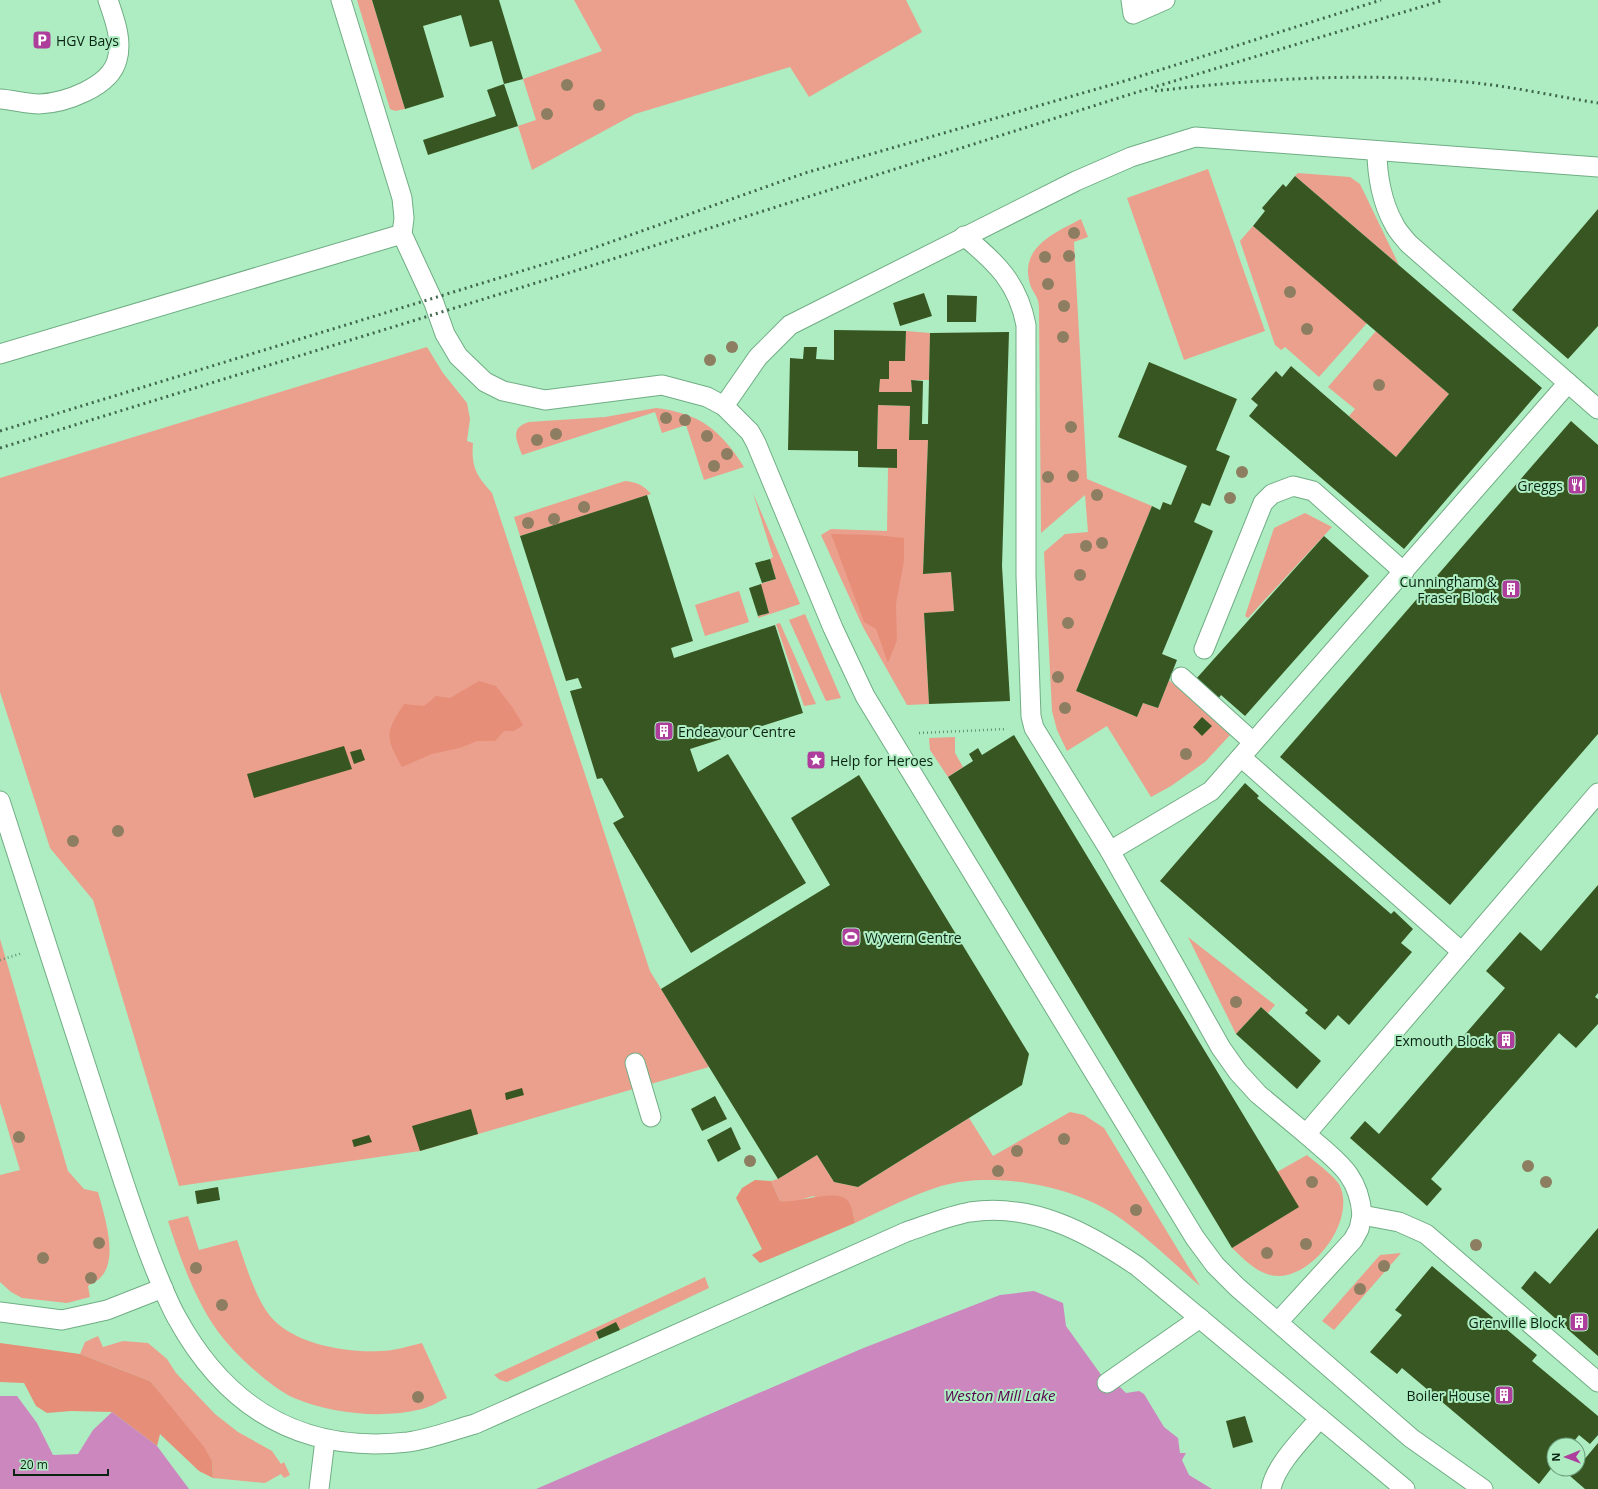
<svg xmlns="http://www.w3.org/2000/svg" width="1598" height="1489" font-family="'Open Sans',sans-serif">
<rect width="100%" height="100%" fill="#adedc1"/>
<g fill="#eba08e">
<path d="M357,0h15l33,109 -10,2 -5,-2z"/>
<path d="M574,0h332l16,32 -113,65 -19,-30 -155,47 -103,56 -14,-44 18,-6 -13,-41 79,-28z"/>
<path d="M1208,169l57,162 -81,29 -57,-162z"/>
<path d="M1298,173l52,4 10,7 39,81 -104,-89z"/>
<path d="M1081,219l7,18 -14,5 13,237 65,27 -76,185 61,26 6,-14 15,5 11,-28 61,55 -25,27 -34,24 -20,11 -44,-71 -40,25 -10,-21 -5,-19 -8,-159 21,-18 23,-2 -3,-37 -44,38 -2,-220c0,-5 0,-11 -2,-15 -2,-5 -6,-9 -7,-14 -11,-37 25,-51 51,-65z"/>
<path d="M1253,226l114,97 -48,54 -34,-30 -4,3 -6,-5 -35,-104z"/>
<path d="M906,331l24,2 -1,47h-18l1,12h-33l1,-13h9v-18h16z"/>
<path d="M1376,331l73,63 -53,63 -47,-41 6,-7 -27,-22z"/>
<path d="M427,347l16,26 24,30 3,16 -3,22 6,2c-2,24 3,32 19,50l158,478 59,96 -289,84 -241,35 -86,-286 -43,-52 -50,-156v-214z"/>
<path d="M878,405l32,1 -1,33 19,1 -5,134 28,-2 3,39 -30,3 5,90 -22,1 -44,-78 -42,-92 10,-6 56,2 1,-63h9v-18l-20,-1z"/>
<path d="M656,408c43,5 65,22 88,59l-40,13 -18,-55 -24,8 -7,-21 -133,43c-5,-15 -13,-27 7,-33l76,-5z"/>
<path d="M625,481c12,1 18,4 26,13l-131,42 -6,-19z"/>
<path d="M753,493l47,111 -42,14v-2l11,-3 -9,-29 16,-5 -6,-20 3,-2z"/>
<path d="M1305,513l27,14 -84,91 -3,-2 29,-88z"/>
<path d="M739,591l10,31 -44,14 -10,-31z"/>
<path d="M805,614l36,84 -15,3 -37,-81z"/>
<path d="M780,623l36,81 -12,2 -28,-82z"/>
<path d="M955,737v16l8,14 -15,10 -18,-27 -1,-12z"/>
<path d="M1188,937l87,68 -7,8 -7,-6 -25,27z"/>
<path d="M0,939l68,232 16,18 14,3c6,23 21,66 3,85 -3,4 -10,6 -13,9l2,11 -23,6 -45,-5 -11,-6 -11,-10v-107l20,-5 -20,-67z"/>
<path d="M1070,1112l14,3 20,13 96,158c-27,-23 -57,-53 -86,-72 -44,-29 -122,-43 -173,-28 -29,9 -58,24 -86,37l-2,-11 -40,-16 -22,7 -11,-2 -9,-20 7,-2 39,-24 17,27 24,5 111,-69 24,38z"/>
<path d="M1307,1155c8,7 29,22 33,31 15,34 -24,88 -60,90 -20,1 -35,-16 -48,-28l66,-41 -21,-35z"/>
<path d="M188,1216l11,34 38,-10c9,25 17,55 33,76 23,28 76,37 110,35 14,0 29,-5 42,-8l25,55c-8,3 -16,9 -25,11 -40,10 -89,5 -128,-11 -21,-9 -56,-41 -71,-60 -25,-30 -43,-80 -55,-117z"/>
<path d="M1401,1253l-67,77 -12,-9 58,-66z"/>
<path d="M705,1277l4,11 -89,42 -4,-7 -20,9 3,7 -92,43 -7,-2 -6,-5z"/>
<path d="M98,1336l5,11 20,-6 25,2 19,16 9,14 39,41 23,18 34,19 9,13 3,-2 6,13 -6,3 -3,-4 -16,9 -52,-5 -1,-17 -62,-80 -70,-27 5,-12z"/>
</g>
<g fill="#e78e78">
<path d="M831,534l44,1 29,3v23l-8,43 1,36 -9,23 -12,-34 -12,-7z"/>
<path d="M479,681l17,5 17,22 10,17 -9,6h-10l-9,10h-18l-17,7 -28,6 -30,13c-17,-29 -17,-35 2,-63l20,2 12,-10 14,2z"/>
<path d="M755,1180l16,1 9,20c17,3 55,-13 67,-1 5,5 7,16 8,23l-95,40 -8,-8 10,-6 -26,-51 6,-10z"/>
<path d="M0,1343l80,11 70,27 54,66 8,14 1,17 -14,-7 -39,-37 -3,12 -45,-34 -41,-1 -24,2 -11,-7 -12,-23 -24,-1z"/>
</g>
<g fill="#cd87bf">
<path d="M1034,1291l29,12 3,23 41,57 11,2 8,8 13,-2 5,3 20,33 14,11 2,15h6l-4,7 7,15 23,14h-676l325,-140 139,-54z"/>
<path d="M0,1396h17l20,27 16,32 25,-1 15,-24 19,-18 45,34 32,43h-189z"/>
</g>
<g fill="#375621">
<path d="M372,0h127l24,79 -19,5 -12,-43 -22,6 -9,-32 -38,11 21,71 -39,12z"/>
<path d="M504,84l14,42 -90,29 -5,-15 73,-24 -9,-26z"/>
<path d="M1295,176l247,212 -138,161 -155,-133 9,-11 -7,-6 25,-28 6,6 9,-11 105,91 53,-63 -196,-168 12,-15 -3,-3 21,-24 3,3z"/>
<path d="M1598,209v117l-30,33 -56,-49z"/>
<path d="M924,293l8,23 -32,10 -7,-23z"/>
<path d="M947,295l30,1 -1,26h-29z"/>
<path d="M834,330l72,1 -1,30h-16v18h-9l-1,13h33l-1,-12 12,1 -1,43h6l2,-91 79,-1 -7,234 8,135 -81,3 -5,-91 30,-2 -3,-39 -28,2 5,-134h-19l1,-34 -32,-1 -1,44h20v19l-39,-1v-16l-70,-1 2,-92 13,1 1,-12h13l-1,12 18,1z"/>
<path d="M1149,362l88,37 -21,51 14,6 -20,50 -8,-3 -8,19 19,9 -51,123 15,6 -19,48 -15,-5 -6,14 -61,-26 76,-185 8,4 3,-8 8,3 16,-39 -69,-29z"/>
<path d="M1571,421l27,24v289l-148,171 -170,-148z"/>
<path d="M647,495l46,146 -22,7 3,10 101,-33 28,88 -113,36 8,23 30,-18 78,129 -115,70 -78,-130 11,-6 -22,-39 -5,1 -27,-88 12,-3 -4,-10 -12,3 -46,-145z"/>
<path d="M1324,536l45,40 -124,140 -24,-21 -3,4 -22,-20z"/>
<path d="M770,559l6,20 -14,4 -7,-20z"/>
<path d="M761,584l8,29 -11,3 -9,-28z"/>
<path d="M1202,717l10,9 -10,10 -9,-9z"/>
<path d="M1014,735l285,472 -67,41 -284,-471 25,-16 -4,-7 9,-6 4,7z"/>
<path d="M344,746l8,23 -98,29 -7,-24z"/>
<path d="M361,749l4,11 -11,4 -4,-12z"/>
<path d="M859,775l170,279 -7,31 -164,102 -24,-5 -17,-27 -39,24 -117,-190 169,-104 -39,-67z"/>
<path d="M1245,783l14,13 -2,2 134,116 3,-3 19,18 -12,14 11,9 -63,73 -11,-10 -13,15 -20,-17 3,-3 -148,-129z"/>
<path d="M1598,885v108l-3,4 3,2v25l-22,24 -17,-15 -128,146 11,10 -15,17 -77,-68 15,-17 14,13 126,-146 -19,-17 34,-39 21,19z"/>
<path d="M1261,1007l60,54 -24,28 -61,-55z"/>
<path d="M522,1088l2,7 -18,5 -1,-7z"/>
<path d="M715,1096l12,23 -25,12 -11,-22z"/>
<path d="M471,1109l7,25 -58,17 -8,-25z"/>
<path d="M731,1127l10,22 -23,13 -11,-22z"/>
<path d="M369,1135l3,7 -18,5 -2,-7z"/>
<path d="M218,1187l2,13 -23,4 -2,-13z"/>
<path d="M1598,1228v128l-77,-68 14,-17 15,13z"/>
<path d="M1432,1266l105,89 -5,6 66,55v19l-8,9 -11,-9 -8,10h-17v20l-15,19 -137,-116 -5,6 -27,-22 32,-37 -7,-5z"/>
<path d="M616,1322l4,8 -21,9 -3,-7z"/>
<path d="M1245,1416l8,26 -20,6 -7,-27z"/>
<path d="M1598,1443v46h-13l-15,-13 8,-7v-2z"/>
</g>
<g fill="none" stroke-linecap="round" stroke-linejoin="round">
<g stroke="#70ad84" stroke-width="21">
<g id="lane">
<path d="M341,0l61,198 2,20 -2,16 32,69 11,31 13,22 27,26 18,9 42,9 117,-15 45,12 17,9 26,26 6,11 77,185 32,68 330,542 20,27 22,22 174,151 72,51"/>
<path d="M1131,0l2,14 32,-14"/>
<path d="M0,99c13,1 27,5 39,5 26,-1 71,-17 78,-44 6,-20 -3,-42 -9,-60"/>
<path d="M1377,151c0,24 5,52 17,73 3,7 10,14 15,20l189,165"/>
<path d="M964,236c32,26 54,47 62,89v251l5,140 3,12 76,123 111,197 17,24 20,22 48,40"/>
<path d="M0,354l402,-120"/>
<path d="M724,406l34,-49 32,-32 286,-144 55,-24 64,-20 403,30"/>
<path d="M1204,649l59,-146 9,-9 21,-8 20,5 91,81"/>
<path d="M1181,677l72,65"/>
<path d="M1241,757l221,195"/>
<path d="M0,801l122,376c11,33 22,65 35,97 6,14 12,30 20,44 50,91 125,136 231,124 22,-3 45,-12 67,-18l431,-192c21,-7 42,-16 64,-20 63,-9 117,20 167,54l268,223"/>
<path d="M1110,851l101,-60 357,-408"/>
<path d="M635,1063l16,54"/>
<path d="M1362,1215c-3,-42 -27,-55 -56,-81l292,-341"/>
<path d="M0,1312l62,8 45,-10 56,-22"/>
<path d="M1278,1322l75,-82 6,-11 3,-14 37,7 27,12 172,148"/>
<path d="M1107,1383l93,-65"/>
<path d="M319,1489l6,-49"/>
<path d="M1271,1489c4,-24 34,-53 49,-71"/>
</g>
</g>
<g stroke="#649373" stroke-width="2.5" stroke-dasharray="1 3" stroke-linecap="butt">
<path d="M919,733l88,-4"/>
<path d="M0,960l23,-7"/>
</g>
<use href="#lane" stroke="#fff" stroke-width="19"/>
<g stroke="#41674e" stroke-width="3" stroke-dasharray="2 4" stroke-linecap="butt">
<path d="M1155,91c103,-12 207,-19 311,-9 44,4 88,14 132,21"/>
<path d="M0,431l574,-176 231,-82 323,-93 253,-80"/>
<path d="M0,448l578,-178 553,-176 313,-94"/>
</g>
</g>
<g fill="#8d7e61">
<circle cx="567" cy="85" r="6"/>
<circle cx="599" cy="105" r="6"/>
<circle cx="547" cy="114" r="6"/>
<circle cx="1074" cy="233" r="6"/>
<circle cx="1069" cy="256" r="6"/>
<circle cx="1045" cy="257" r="6"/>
<circle cx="1048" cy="284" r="6"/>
<circle cx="1290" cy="292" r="6"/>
<circle cx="1064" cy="306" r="6"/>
<circle cx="1307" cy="329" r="6"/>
<circle cx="1063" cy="337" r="6"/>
<circle cx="732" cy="347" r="6"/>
<circle cx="710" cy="360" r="6"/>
<circle cx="1379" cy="385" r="6"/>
<circle cx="666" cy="418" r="6"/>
<circle cx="685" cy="420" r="6"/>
<circle cx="1071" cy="427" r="6"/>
<circle cx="556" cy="434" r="6"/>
<circle cx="707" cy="436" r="6"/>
<circle cx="537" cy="440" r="6"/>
<circle cx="727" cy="454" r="6"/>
<circle cx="714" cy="466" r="6"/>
<circle cx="1242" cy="472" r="6"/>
<circle cx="1073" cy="476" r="6"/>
<circle cx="1048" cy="477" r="6"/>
<circle cx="1097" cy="495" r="6"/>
<circle cx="1230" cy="498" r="6"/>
<circle cx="584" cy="507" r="6"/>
<circle cx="554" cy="519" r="6"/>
<circle cx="528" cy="523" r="6"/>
<circle cx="1102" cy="543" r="6"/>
<circle cx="1086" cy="546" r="6"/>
<circle cx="1080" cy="575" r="6"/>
<circle cx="1068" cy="623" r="6"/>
<circle cx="1058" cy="677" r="6"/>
<circle cx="1065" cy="708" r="6"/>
<circle cx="1186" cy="754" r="6"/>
<circle cx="118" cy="831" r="6"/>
<circle cx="73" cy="841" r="6"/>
<circle cx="1236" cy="1002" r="6"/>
<circle cx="19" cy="1137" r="6"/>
<circle cx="1064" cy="1139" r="6"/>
<circle cx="1017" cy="1151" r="6"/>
<circle cx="750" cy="1161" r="6"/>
<circle cx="1528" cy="1166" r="6"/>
<circle cx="998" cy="1171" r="6"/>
<circle cx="1312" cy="1182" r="6"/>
<circle cx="1546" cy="1182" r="6"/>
<circle cx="1136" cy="1210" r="6"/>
<circle cx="99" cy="1243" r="6"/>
<circle cx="1306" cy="1244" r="6"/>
<circle cx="1476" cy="1245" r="6"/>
<circle cx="1267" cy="1253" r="6"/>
<circle cx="43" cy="1258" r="6"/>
<circle cx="1384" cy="1266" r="6"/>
<circle cx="196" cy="1268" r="6"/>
<circle cx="91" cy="1278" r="6"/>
<circle cx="1360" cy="1289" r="6"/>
<circle cx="222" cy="1305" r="6"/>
<circle cx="418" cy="1397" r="6"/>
</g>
<defs>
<g id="parking-square" transform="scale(1)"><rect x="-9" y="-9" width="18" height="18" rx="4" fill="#ad3e9c" stroke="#adedc1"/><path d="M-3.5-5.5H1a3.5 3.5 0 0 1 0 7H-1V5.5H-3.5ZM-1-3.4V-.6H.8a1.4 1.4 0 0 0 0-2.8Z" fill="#fff"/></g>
<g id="restaurant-square" transform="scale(1)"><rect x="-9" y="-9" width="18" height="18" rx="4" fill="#ad3e9c" stroke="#adedc1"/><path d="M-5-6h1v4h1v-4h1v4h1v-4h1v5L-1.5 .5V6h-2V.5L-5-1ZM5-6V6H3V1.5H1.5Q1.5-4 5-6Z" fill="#fff"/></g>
<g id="building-square" transform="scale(1)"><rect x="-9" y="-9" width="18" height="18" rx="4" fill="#ad3e9c" stroke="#adedc1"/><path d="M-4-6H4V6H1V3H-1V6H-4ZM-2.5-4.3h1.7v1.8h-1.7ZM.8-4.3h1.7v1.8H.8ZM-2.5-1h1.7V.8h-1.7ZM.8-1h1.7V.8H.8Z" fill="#fff"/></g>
<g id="sight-square" transform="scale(1)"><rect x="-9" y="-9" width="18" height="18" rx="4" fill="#ad3e9c" stroke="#adedc1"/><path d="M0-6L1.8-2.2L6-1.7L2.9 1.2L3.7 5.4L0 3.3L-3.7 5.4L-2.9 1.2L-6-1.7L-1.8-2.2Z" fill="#fff"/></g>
<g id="stadium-square" transform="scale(1)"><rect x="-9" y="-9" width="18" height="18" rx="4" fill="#ad3e9c" stroke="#adedc1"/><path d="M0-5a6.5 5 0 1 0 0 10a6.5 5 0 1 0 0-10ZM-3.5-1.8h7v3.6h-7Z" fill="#fff"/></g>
</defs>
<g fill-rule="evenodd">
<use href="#parking-square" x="42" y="40"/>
<use href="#restaurant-square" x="1577" y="485"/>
<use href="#building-square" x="1511" y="589"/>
<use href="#building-square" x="664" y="731"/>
<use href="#sight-square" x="816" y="760"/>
<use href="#stadium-square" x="851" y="937"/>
<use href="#building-square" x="1506" y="1040"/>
<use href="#building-square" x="1579" y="1322"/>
<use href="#building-square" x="1504" y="1395"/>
</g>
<g text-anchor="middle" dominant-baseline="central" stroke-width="4" stroke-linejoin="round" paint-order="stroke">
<g font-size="14" fill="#0a2414" stroke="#adedc1" text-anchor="end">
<text x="56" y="40" text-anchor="start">HGV Bays</text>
<text x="1563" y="485">Greggs</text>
<text x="1497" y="581">Cunningham &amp;<tspan x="1497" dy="16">Fraser Block</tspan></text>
<text x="678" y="731" text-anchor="start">Endeavour Centre</text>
<text x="830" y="760" text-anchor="start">Help for Heroes</text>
<text x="865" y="937" text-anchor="start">Wyvern Centre</text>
<text x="1492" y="1040">Exmouth Block</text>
<text x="1565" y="1322">Grenville Block</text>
<text x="1490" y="1395">Boiler House</text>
</g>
<g font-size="15" font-style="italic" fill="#58004e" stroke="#adedc1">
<text x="1000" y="1395">Weston Mill Lake</text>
</g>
</g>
<g transform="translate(1566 1457) rotate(269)"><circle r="19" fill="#adedc1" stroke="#6c9d7c"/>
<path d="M0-3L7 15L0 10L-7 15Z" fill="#ad3e9c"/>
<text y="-6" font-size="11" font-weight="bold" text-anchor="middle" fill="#0a2414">N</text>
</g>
<path d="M14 1469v6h94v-6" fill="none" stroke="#0a2414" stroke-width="2"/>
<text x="20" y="1469" font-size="12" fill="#0a2414" stroke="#adedc1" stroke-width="3" paint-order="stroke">20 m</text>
</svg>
